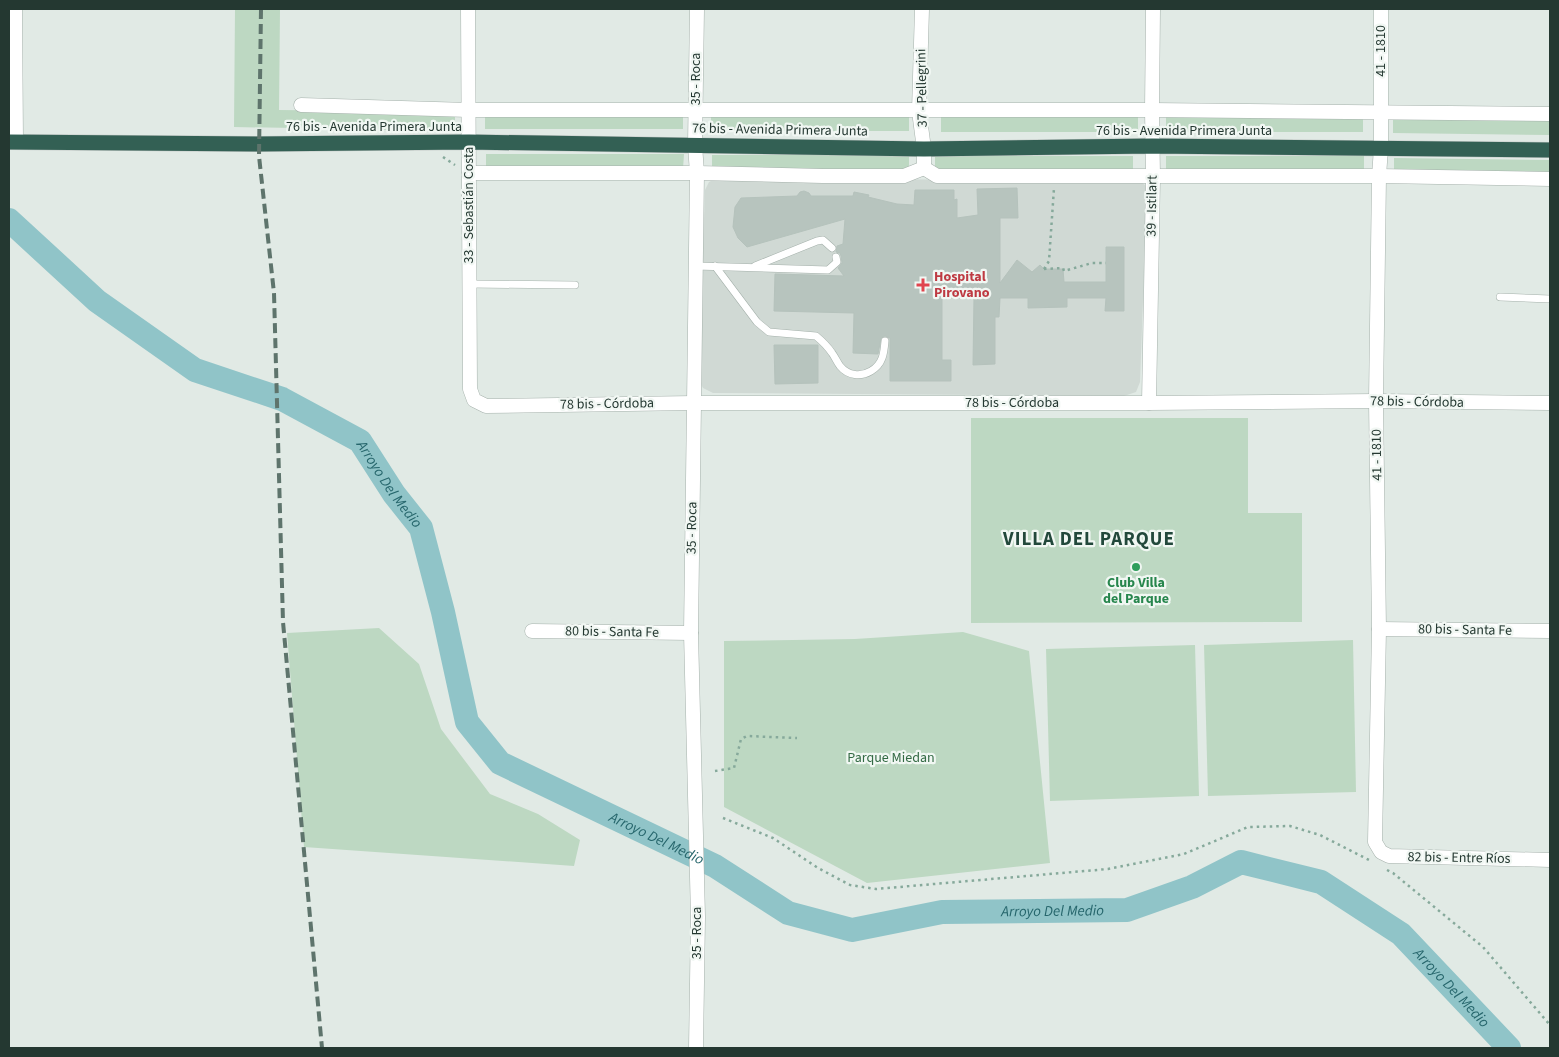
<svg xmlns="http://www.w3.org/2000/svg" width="1559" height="1057" font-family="'Source Sans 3',sans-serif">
<rect width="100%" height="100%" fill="#e1eae5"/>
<path fill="#d0d9d4" d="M715,179l423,1 7,5 2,6 -7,191 -4,10 -12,4 -411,-3 -10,-5 -5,-9 7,-189 4,-8z"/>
<g fill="#bdd8c2">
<path d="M235,9h45l-1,101 176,2v19l-221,-4z"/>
<rect x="485" y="114" width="198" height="15"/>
<rect x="711" y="116" width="198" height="15"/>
<rect x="941" y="117" width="197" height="15"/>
<rect x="1166" y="117" width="197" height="15"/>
<path d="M1393,118l157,2v15l-157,-2z"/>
<path d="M486,154h198l-1,15h-197z"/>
<rect x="712" y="155" width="197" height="16"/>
<rect x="935" y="156" width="198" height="15"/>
<rect x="1166" y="156" width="198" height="15"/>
<path d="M1394,158l156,2v15l-156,-2z"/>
<path d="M971,418h277v95h54v109l-331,1z"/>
<path d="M379,628l40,36 22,65 49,65 48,20 42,26 -6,26 -270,-19 -17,-214z"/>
<path d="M963,632l66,19 21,212 -183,20 -143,-76v-166l131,-2z"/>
<path d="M1353,640l3,152 -148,4 -4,-151z"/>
<path d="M1195,645l4,151 -149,5 -4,-152z"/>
</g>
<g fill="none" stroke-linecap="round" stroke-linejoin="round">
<path stroke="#90c4c8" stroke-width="24" id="s1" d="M9,220l88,81 98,69 87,29 78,42 34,53 27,34 22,84 24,110 33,41 215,103 73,47 64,17 90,-18 185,-2 65,-23 49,-25 80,20 80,52 108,114"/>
</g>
<g fill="#b7c4be" stroke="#b5c2bc">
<path d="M1017,188l1,30h-18v65l17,-23 15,12 8,-7 4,4h19l1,13h42v-35h18v64h-19l1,-13h-39v9l-39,1v-10h-28l-1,19h-4v47l-22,1 1,-67h-32v62h9v21h-61v-43l-5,-2 -4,2 -3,16 -25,-1 1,-40 -80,-2 1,-37 69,2 -6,-8 4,-5 -1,-7 -1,-3 -4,-1 1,-6 6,-2 2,-25 -98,28 -9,-9 -5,-11 2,-20 6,-9 56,-2 3,-4 4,-1 5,2 2,3h42l1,-4 15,3 -1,2 29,7 17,1 1,-15h39v10l3,-1v19l21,-3 -1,-26z"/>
<path d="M774,345h44v38l-43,1z"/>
</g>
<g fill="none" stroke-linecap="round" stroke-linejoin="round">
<g stroke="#a5b1ab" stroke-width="8">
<g id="lane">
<path d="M696,266l132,4 9,-8 -1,-5"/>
<path d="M715,266l42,56 12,10 47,4c6,5 12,11 16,17 3,4 5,9 8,13 8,10 21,11 31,5 12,-7 13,-18 14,-30"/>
<path d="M755,266l62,-25 6,-1 9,8"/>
<path d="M470,284l105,1"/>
<path d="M1500,297l50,2"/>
</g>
</g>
<g stroke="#a5b1ab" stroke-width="15">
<g id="street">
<path d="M15,9l1,133"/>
<path d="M468,9l2,380 4,11 12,6 208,-3h455l227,-2 174,2"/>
<path d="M922,9l-3,102 5,38v19"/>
<path d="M1381,9v139l-2,28 -3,225 3,228 -4,213 6,10 8,4 161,4"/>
<path d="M301,105l168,5h683l398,4"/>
<path d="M924,168l13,8h442l171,3"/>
<path d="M469,173h228l126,3h81l20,-8"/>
<path d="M1149,403l4,-226 -1,-67 1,-101"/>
<path d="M1379,629l171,2"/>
<path d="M532,631l159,2"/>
<path d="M696,1048l2,-131 -7,-284 6,-460 -2,-28 2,-136"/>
</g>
</g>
<g stroke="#c2c7c5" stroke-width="16">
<path id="highway" d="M9,142l250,2 210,-2 455,7 228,-3 398,4"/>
</g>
<g stroke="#86a99b" stroke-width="2.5" stroke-dasharray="2.5 4" stroke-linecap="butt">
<path d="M443,157l12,8"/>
<path d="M1044,269l5,-8 5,-73"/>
<path d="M1044,269l19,-1 1,3 28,-8h14"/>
<path d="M715,771l19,-3 7,-29 6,-3 50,2"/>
<path d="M723,818l50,20 45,30 32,17 26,4 232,-20 76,-15 64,-27 42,-1 30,9 51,26"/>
<path d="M1387,870l6,3 90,74 67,78"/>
</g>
<use href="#lane" stroke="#fff" stroke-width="7"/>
<use href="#street" stroke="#fff" stroke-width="14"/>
<use href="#highway" stroke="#336054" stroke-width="15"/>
<path stroke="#5e746c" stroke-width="4" stroke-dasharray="10 5" stroke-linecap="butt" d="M261,9l-2,147 15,137 9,329 39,426"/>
</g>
<path fill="#e0444e" stroke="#f1f7f3" stroke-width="2" d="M920.5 277.5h5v5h5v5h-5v5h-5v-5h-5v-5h5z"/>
<circle fill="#2e9e5b" stroke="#f1f7f3" stroke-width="2" cx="1136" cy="567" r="5"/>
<g text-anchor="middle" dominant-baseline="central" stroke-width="4.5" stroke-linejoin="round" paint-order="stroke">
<g font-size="14" fill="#243831" stroke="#f1f7f3">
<text transform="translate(1381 51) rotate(-90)">41 - 1810</text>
<text transform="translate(696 79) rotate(-90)">35 - Roca</text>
<text transform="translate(922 88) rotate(-91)">37 - Pellegrini</text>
<text x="374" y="127">76 bis - Avenida Primera Junta</text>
<text transform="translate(780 130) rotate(1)">76 bis - Avenida Primera Junta</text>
<text x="1184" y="131">76 bis - Avenida Primera Junta</text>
<text transform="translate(469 205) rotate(-90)">33 - Sebastián Costa</text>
<text transform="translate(1152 206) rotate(-89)">39 - Istilart</text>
<text transform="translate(1417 402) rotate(1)">78 bis - Córdoba</text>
<text x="1012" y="403">78 bis - Córdoba</text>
<text transform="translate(607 404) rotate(-1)">78 bis - Córdoba</text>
<text transform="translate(1377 455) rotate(-91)">41 - 1810</text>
<text transform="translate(692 528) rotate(-89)">35 - Roca</text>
<text transform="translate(1465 630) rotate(1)">80 bis - Santa Fe</text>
<text transform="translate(612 632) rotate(1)">80 bis - Santa Fe</text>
<text transform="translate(1459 858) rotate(1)">82 bis - Entre Ríos</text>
<text transform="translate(697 933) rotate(-90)">35 - Roca</text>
</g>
<g font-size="14" font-weight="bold" fill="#be3a42" stroke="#f1f7f3" text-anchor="start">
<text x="934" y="277">Hospital<tspan x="934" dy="16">Pirovano</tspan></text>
</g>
<g font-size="14" font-weight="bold" fill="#27864d" stroke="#f1f7f3">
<text x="1136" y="583">Club Villa<tspan x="1136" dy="16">del Parque</tspan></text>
</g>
<g font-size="14" fill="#336a44" stroke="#f1f7f3">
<text x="891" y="758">Parque Miedan</text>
</g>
<g font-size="15" font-style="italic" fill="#26666c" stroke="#f1f7f3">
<text stroke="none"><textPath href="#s1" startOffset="472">Arroyo Del Medio</textPath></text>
<text stroke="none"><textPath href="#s1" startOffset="952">Arroyo Del Medio</textPath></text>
<text stroke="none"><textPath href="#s1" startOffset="1372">Arroyo Del Medio</textPath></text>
<text stroke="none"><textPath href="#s1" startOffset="1822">Arroyo Del Medio</textPath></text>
</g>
<g font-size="19" font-weight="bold" letter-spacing="1" fill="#22483b" stroke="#f1f7f3">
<text x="1089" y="539">VILLA DEL PARQUE</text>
</g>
</g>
<rect width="1559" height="1057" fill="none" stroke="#243831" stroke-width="20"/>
</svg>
